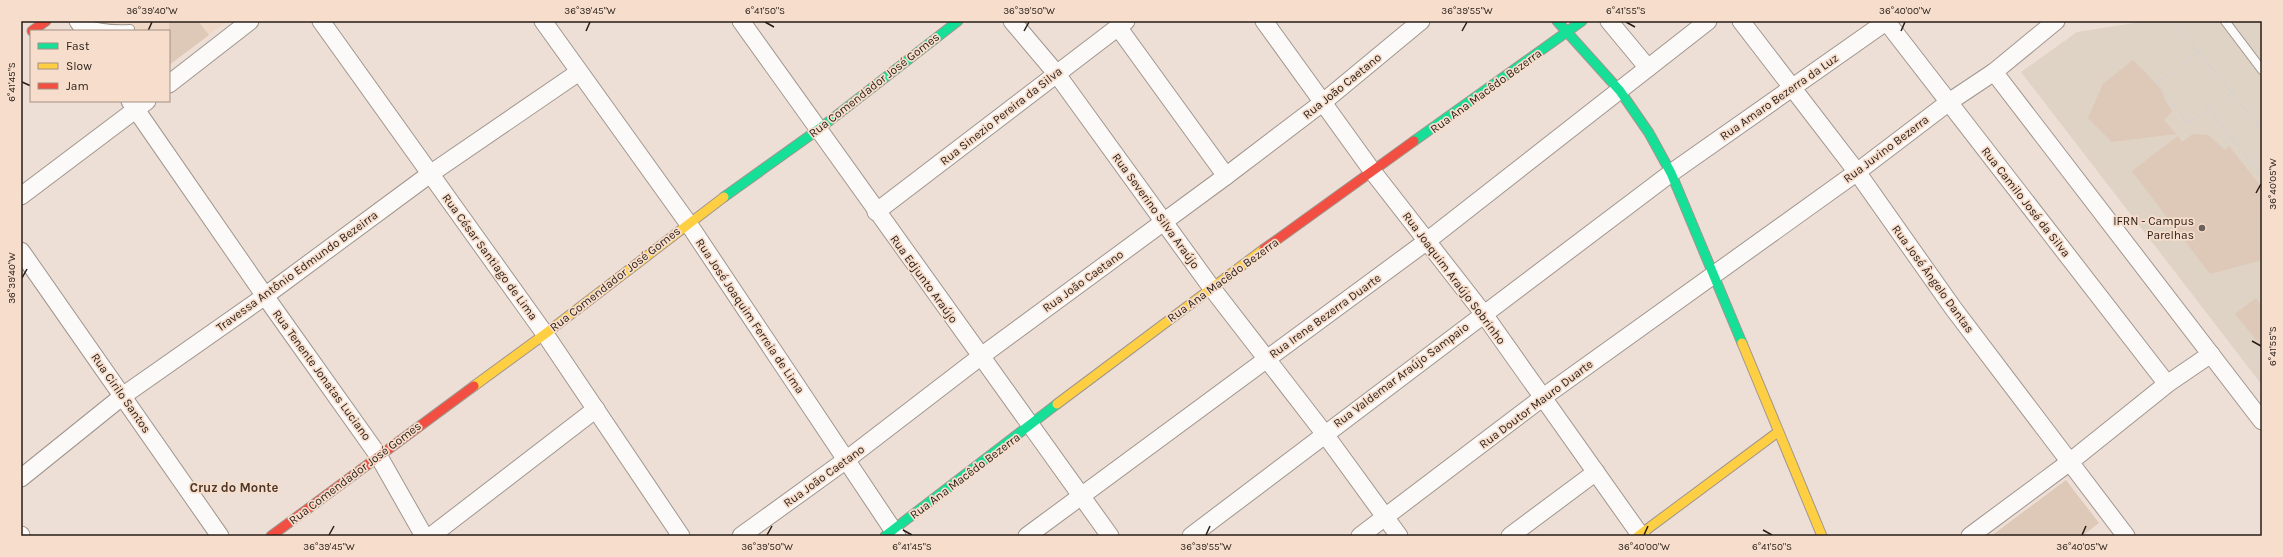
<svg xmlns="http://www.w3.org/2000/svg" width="2283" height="557" font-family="Karla,sans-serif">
<rect width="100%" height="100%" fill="#eddfd5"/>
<path fill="#f0d8c7" d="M82,21h145l-58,44v-34h-79z"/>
<path fill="#ded3c4" d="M2147,21h115v364l-241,-313 56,-40z"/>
<g fill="#dec8b8">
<path d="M169,21h29l11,14 -40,30z"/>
<path d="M2133,60l29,30 3,10 7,11 -8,9 12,14 -64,8 -24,-24 15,-34z"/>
<path d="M2193,134l15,1 17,15 4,-4 33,42v72l-52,14 -78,-103 46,-35 4,6z"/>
<path d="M2256,298l6,8v41l-27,-33z"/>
<path d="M2066,480l33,43 -17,13h-91z"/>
</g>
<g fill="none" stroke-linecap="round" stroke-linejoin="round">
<g stroke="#a0968e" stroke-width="10">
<g id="lane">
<path d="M2225,21l37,49"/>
<path d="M83,23c16,6 30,7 47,6"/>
</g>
</g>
<g stroke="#a0968e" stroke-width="19">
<g id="street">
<path d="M78,21l7,10"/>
<path d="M321,21l224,313 136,202"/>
<path d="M543,21l145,202 209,313"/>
<path d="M741,21l369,515"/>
<path d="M1012,21l44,52 155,214 113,146 75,103"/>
<path d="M1264,21l109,151 110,141 158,223"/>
<path d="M1609,21l39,47"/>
<path d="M1741,21l116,151 96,136 173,228"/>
<path d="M1886,21l281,363"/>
<path d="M1118,27l108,149"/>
<path d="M1994,72l268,349"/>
<path d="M169,84l81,-63"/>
<path d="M130,101l135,195 113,159 46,81"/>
<path d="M21,196l126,-95"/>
<path d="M876,212l250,-191"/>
<path d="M21,251l199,285"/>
<path d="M21,478l103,-83 141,-99 165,-122 149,-102"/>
<path d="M21,535v1"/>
<path d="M431,536l165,-127"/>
<path d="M741,536l105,-76 134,-103 246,-181 96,-73 99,-82"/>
<path d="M1027,536l400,-295 281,-220"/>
<path d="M1191,536l480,-363 216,-152"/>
<path d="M1360,536l182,-138 315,-226 92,-70 45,-30 62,-51"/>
<path d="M1510,536l86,-64"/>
<path d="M1970,536l101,-75 96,-77 44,-30"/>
</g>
</g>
<g stroke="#a0968e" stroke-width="11">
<g id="fast">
<path d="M1557,21l63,70 29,42 22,40 71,170"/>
<path d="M1414,141l168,-120"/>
<path d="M724,197l95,-68 139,-108"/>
<path d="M885,536l172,-132"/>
</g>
</g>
<g stroke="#a0968e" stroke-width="11">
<g id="slow">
<path d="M1742,343l80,193"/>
<path d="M474,386l71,-52 179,-137"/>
<path d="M1057,404l207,-155"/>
<path d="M1638,536l140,-104"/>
</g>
</g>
<g stroke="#a0968e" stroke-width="11">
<g id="jam">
<path d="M32,31l14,-10"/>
<path d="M1264,249l150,-108"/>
<path d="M271,536l203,-150"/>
</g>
</g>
<g stroke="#d7d2cf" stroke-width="2.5" stroke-dasharray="2 3" stroke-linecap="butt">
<path d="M2174,21l88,109"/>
<path d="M2199,51l-42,32 31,40 21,-14"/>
<path d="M2233,92l-24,17 53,67"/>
<path d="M2221,146l9,-9"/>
</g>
<use href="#lane" stroke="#fcfaf9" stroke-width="8"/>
<use href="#street" stroke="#fcfaf9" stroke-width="17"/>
<use href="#fast" stroke="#16e098" stroke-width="9"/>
<use href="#slow" stroke="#ffcf43" stroke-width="9"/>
<use href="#jam" stroke="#f24e42" stroke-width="9"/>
</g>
<path fill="none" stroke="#261d16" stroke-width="1.5" d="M765,22l9,5M1626,22l9,5M148,31l4,-9M586,31l4,-9M1024,31l5,-9M1462,31l5,-9M1901,31l4,-9M22,82l9,4M2256,193l5,-9M22,278l5,-9M2252,341l9,5M903,530l9,5M1763,530l9,5M329,535l5,-9M767,535l5,-9M1206,535l4,-9M1644,535l4,-9M2082,535l4,-9"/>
<circle fill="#6c6159" stroke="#f7ddcb" stroke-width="1.5" cx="2202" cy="228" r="4"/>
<g text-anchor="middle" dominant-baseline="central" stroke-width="3.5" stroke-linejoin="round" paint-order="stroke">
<g font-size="12" fill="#261d16" stroke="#f7ddcb">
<text transform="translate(874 85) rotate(-38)">Rua Comendador José Gomes</text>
<text transform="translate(1342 86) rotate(-39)">Rua João Caetano</text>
<text transform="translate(1486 91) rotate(-36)">Rua Ana Macêdo Bezerra</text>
<text transform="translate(1779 97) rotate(-35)">Rua Amaro Bezerra da Luz</text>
<text transform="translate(1001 116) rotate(-38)">Rua Sinezio Pereira da Silva</text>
<text transform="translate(1886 149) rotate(-37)">Rua Juvino Bezerra</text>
<text transform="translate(2026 202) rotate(52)">Rua Camilo José da Silva</text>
<text transform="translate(1156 211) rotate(54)">Rua Severino Silva Araújo</text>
<text transform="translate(490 257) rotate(54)">Rua César Santiago de Lima</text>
<text transform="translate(297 271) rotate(-36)">Travessa Antônio Edmundo Bezeirra</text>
<text transform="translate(1454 278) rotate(53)">Rua Joaquim Araújo Sobrinho</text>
<text transform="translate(615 279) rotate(-38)">Rua Comendador José Gomes</text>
<text transform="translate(924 279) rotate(54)">Rua Edjunto Araújo</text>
<text transform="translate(1933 279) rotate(54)">Rua José Ângelo Dantas</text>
<text transform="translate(1223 280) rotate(-36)">Rua Ana Macêdo Bezerra</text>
<text transform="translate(1083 281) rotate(-36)">Rua João Caetano</text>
<text transform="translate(750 316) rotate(56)">Rua José Joaquim Ferreia de Lima</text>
<text transform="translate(1325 316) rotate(-36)">Rua Irene Bezerra Duarte</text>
<text transform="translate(322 375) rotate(54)">Rua Tenente Jonatas Luciano</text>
<text transform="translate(1401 375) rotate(-37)">Rua Valdemar Araújo Sampaio</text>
<text transform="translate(121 393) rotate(55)">Rua Cirilo Santos</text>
<text transform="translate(1536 404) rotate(-37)">Rua Doutor Mauro Duarte</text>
<text transform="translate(355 473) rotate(-37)">Rua Comendador José Gomes</text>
<text transform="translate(824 476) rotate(-36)">Rua João Caetano</text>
<text transform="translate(965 476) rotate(-37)">Rua Ana Macêdo Bezerra</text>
</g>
<g font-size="12" fill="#261d16" stroke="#f7ddcb" text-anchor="end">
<text x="2194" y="221">IFRN - Campus<tspan x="2194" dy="14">Parelhas</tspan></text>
</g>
<g font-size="13" font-weight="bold" fill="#4c3829" stroke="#f7ddcb">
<text x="234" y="487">Cruz do Monte</text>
</g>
</g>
<rect width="2283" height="557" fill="none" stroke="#f7ddcb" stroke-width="44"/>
<rect x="30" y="30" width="140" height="72" fill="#f7ddcb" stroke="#a39083"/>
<rect x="38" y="43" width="20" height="6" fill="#16e098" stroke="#a39083"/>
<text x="66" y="50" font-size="12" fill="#261d16">Fast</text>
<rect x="38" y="63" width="20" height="6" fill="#ffcf43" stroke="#a39083"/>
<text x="66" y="70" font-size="12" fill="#261d16">Slow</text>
<rect x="38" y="83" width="20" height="6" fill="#f24e42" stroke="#a39083"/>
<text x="66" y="90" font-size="12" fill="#261d16">Jam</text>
<rect x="22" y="22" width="2239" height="513" fill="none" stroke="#261d16" stroke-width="1.5"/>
<g font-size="10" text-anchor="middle" fill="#261d16">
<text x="152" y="14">36°39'40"W</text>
<text x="590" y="14">36°39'45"W</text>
<text x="765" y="14">6°41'50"S</text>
<text x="1029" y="14">36°39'50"W</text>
<text x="1467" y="14">36°39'55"W</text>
<text x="1626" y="14">6°41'55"S</text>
<text x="1905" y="14">36°40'00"W</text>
<text transform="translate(11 82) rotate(-90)" y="4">6°41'45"S</text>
<text transform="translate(2272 184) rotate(-90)" y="4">36°40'05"W</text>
<text transform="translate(11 278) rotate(-90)" y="4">36°39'40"W</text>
<text transform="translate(2272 346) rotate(-90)" y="4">6°41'55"S</text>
<text x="329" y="550">36°39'45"W</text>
<text x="767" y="550">36°39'50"W</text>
<text x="912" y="550">6°41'45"S</text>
<text x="1206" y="550">36°39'55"W</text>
<text x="1644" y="550">36°40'00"W</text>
<text x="1772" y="550">6°41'50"S</text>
<text x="2082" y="550">36°40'05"W</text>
</g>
</svg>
